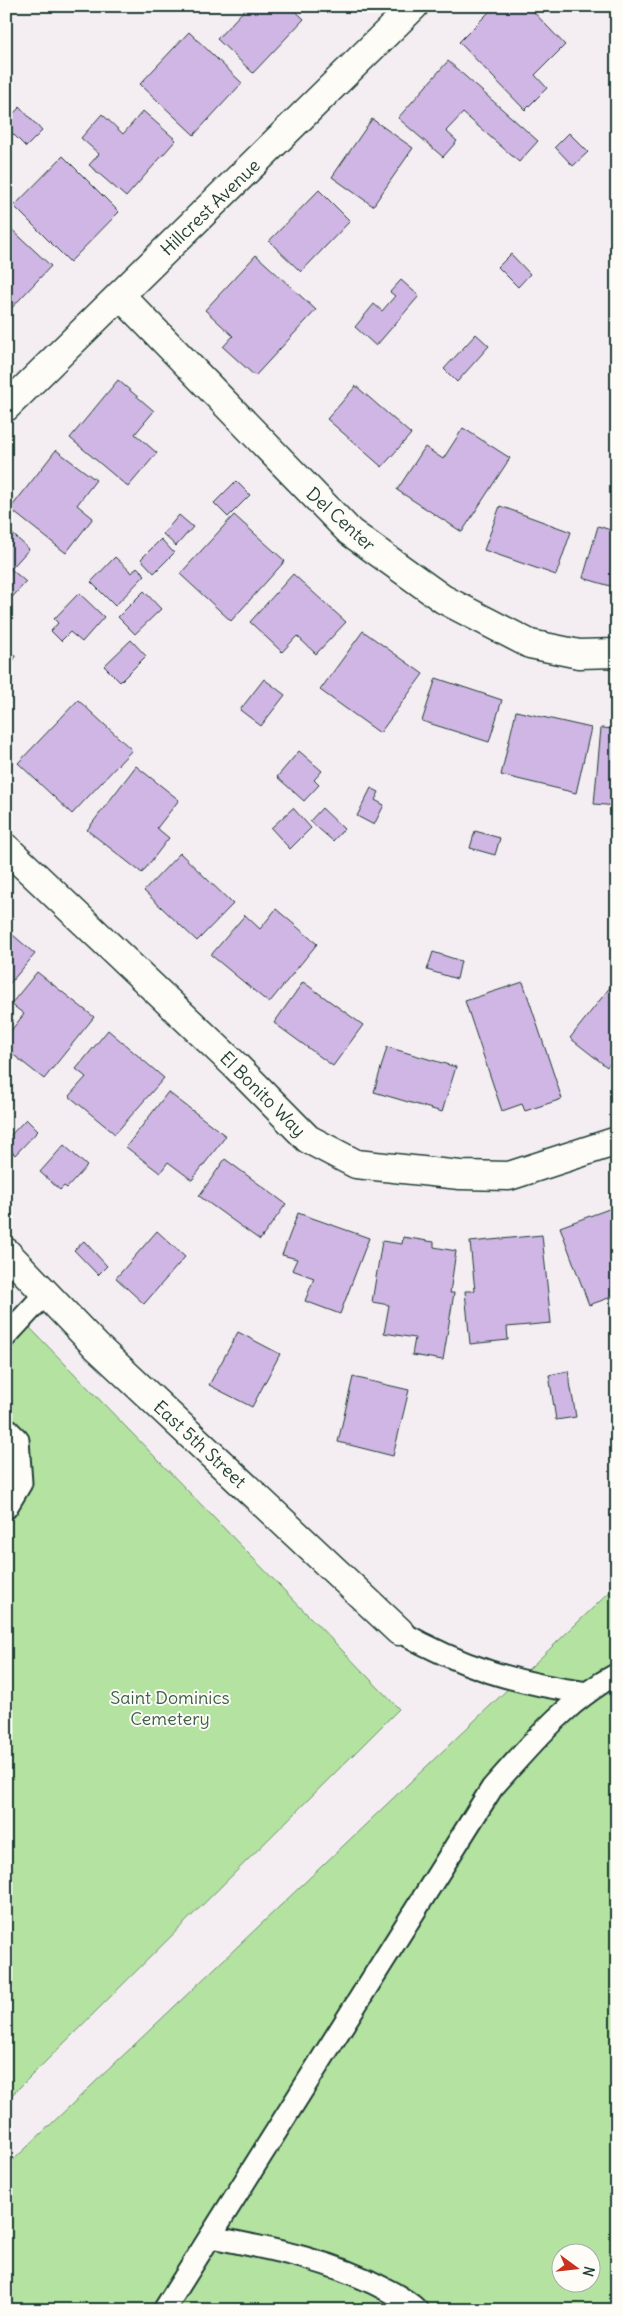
<svg xmlns="http://www.w3.org/2000/svg" width="623" height="2316" font-family="Delius,sans-serif">
<rect width="100%" height="100%" fill="#f4eef3"/>
<filter id="ink" filterUnits="userSpaceOnUse"><feTurbulence type="fractalNoise" baseFrequency=".02" numOctaves="2"/><feDisplacementMap in="SourceGraphic" scale="10" xChannelSelector="R" yChannelSelector="G"/><feConvolveMatrix kernelMatrix="1 2 1 2 8 2 1 2 1" color-interpolation-filters="sRGB"/></filter>
<g filter="url(#ink)">
<g fill="#b4e2a1" stroke="#6a906a" fill-rule="evenodd">
<path d="M6,1303l393,406 -393,392z"/>
<path d="M617,1585v725h-611v-143zM560,2254h30v30h-30z"/>
</g>
<g fill="#d0b6e4" stroke="#1f3d34">
<path d="M248,6h42l14,13 -51,54 -36,-34z"/>
<path d="M495,6h33l37,39 -30,30 12,13 -22,22 -66,-68z"/>
<path d="M189,32l53,51 -48,52 -54,-51z"/>
<path d="M448,61l90,80 -19,21 -56,-49 -17,18 11,10 -14,16 -45,-39z"/>
<path d="M20,107l22,24 -16,16 -20,-20v-6z"/>
<path d="M143,111l33,29 -50,57 -37,-32 10,-11 -18,-16 21,-24 21,20z"/>
<path d="M372,119l41,29 -40,58 -41,-29z"/>
<path d="M569,133l19,19 -15,14 -18,-19z"/>
<path d="M63,156l56,56 -49,50 -56,-56z"/>
<path d="M319,190l31,31 -49,51 -32,-31z"/>
<path d="M6,224l45,42 -45,48z"/>
<path d="M511,254l19,20 -12,13 -20,-20z"/>
<path d="M256,255l60,55 -61,66 -32,-29 10,-11 -28,-26z"/>
<path d="M401,280l18,16 -43,50 -21,-19 19,-23 8,7 13,-15 -5,-4z"/>
<path d="M476,334l13,12 -32,36 -13,-13z"/>
<path d="M118,380l36,31 -19,23 22,19 -29,34 -58,-49z"/>
<path d="M356,386l55,48 -29,33 -55,-48z"/>
<path d="M463,428l47,30 -48,74 -65,-42 28,-43 18,12z"/>
<path d="M56,450l40,30 -19,25 16,13 -27,35 -56,-44z"/>
<path d="M236,481l14,14 -22,22 -14,-14z"/>
<path d="M500,506l71,26 -15,43 -72,-25z"/>
<path d="M179,515l14,12 -17,19 -13,-12z"/>
<path d="M234,515l51,46 -54,60 -51,-47z"/>
<path d="M598,526l19,6v56l-34,-10z"/>
<path d="M6,528l23,21 -18,20 15,13 -20,22z"/>
<path d="M161,539l13,14 -20,20 -13,-14z"/>
<path d="M115,557l17,16 5,-6 8,8 -30,31 -24,-24z"/>
<path d="M293,574l53,48 -30,32 -19,-18 -15,16 -32,-30z"/>
<path d="M144,591l17,18 -26,25 -17,-17z"/>
<path d="M79,593l25,24 -22,25 -12,-10 -9,9 -10,-10 7,-8 -4,-4z"/>
<path d="M363,631l60,43 -43,59 -60,-43z"/>
<path d="M131,640l15,16 -26,26 -16,-16z"/>
<path d="M6,650l10,6 -10,17z"/>
<path d="M436,678l66,22 -13,42 -67,-21z"/>
<path d="M264,679l21,16 -24,31 -21,-16z"/>
<path d="M78,700l54,50 -60,64 -54,-51z"/>
<path d="M516,711l75,17 -15,65 -75,-18z"/>
<path d="M601,728l16,1v77l-23,-2z"/>
<path d="M299,751l23,20 -8,9 5,5 -15,16 -27,-24z"/>
<path d="M136,766l43,34 -22,28 12,10 -27,35 -55,-43z"/>
<path d="M371,788l8,4 -4,8 9,5 -10,20 -17,-9z"/>
<path d="M293,808l18,20 -21,21 -19,-21z"/>
<path d="M322,808l22,21 -11,12 -23,-20z"/>
<path d="M475,831l25,7 -5,17 -25,-7z"/>
<path d="M180,853l53,51 -36,37 -53,-50z"/>
<path d="M276,909l41,35 -48,59 -58,-48 34,-40 15,14z"/>
<path d="M6,929l29,25 -29,34z"/>
<path d="M433,952l28,9 -4,18 -30,-9z"/>
<path d="M37,972l57,45 -50,62 -38,-30v-12l18,-23 -13,-10z"/>
<path d="M615,981l2,2v71l-10,13 -37,-29z"/>
<path d="M303,982l60,43 -30,41 -59,-43z"/>
<path d="M523,982l39,117 -37,12 -3,-7 -20,7 -37,-110z"/>
<path d="M108,1030l56,48 -49,56 -46,-38 17,-19 -10,-8z"/>
<path d="M387,1047l69,20 -14,45 -68,-20z"/>
<path d="M168,1092l58,44 -34,44 -24,-18 -8,11 -34,-26z"/>
<path d="M26,1119l12,12 -23,24 -9,-9v-6z"/>
<path d="M64,1145l23,21 -20,22 -3,-2 -4,4 -20,-18z"/>
<path d="M225,1159l61,45 -26,36 -61,-44z"/>
<path d="M617,1206v89l-28,10 -29,-78z"/>
<path d="M298,1213l71,25 -29,76 -35,-13 9,-23 -22,-8 5,-11 -15,-4z"/>
<path d="M157,1231l28,26 -41,47 -28,-26z"/>
<path d="M542,1235l9,88 -44,4 1,13 -38,4 -5,-53h10l-5,-49z"/>
<path d="M403,1237l31,5v5l22,4 -6,42h4l-11,67 -31,-5 3,-17 -31,-5 5,-28 -17,-3 10,-61 20,3z"/>
<path d="M84,1241l23,25 -9,9 -24,-25z"/>
<path d="M238,1332l42,22 -28,53 -43,-22z"/>
<path d="M568,1371l8,46 -20,3 -7,-45z"/>
<path d="M353,1377l56,13 -16,66 -55,-14z"/>
</g>
<g fill="none" stroke-linecap="round" stroke-linejoin="round">
<g stroke="#1f3d34" stroke-width="25">
<g id="service">
<path d="M6,1336l39,-42"/>
<path d="M6,1428l12,12 3,43 -15,25"/>
<path d="M399,1631c63,36 116,52 188,62"/>
<path d="M211,2237c60,12 120,23 174,52 12,6 23,12 32,21"/>
<path d="M164,2310l328,-522c37,-41 75,-88 125,-114"/>
</g>
</g>
<g stroke="#1f3d34" stroke-width="31">
<g id="minor">
<path d="M120,295l230,237 93,67 87,45 49,10 38,-1"/>
<path d="M6,407l408,-401"/>
<path d="M6,848l229,217 73,74 48,25 104,11 49,1 108,-35"/>
<path d="M6,1252l90,94 303,285"/>
</g>
</g>
<use href="#service" stroke="#fdfcf7" stroke-width="21"/>
<use href="#minor" stroke="#fdfcf7" stroke-width="28"/>
</g>
</g>
<g text-anchor="middle" dominant-baseline="central" stroke-width="4" stroke-linejoin="round" paint-order="stroke">
<g font-size="18" fill="#1f3d34" stroke="#fdfcf7">
<text transform="translate(210 207) rotate(-44)">Hillcrest Avenue</text>
<text transform="translate(341 519) rotate(42)">Del Center</text>
<text transform="translate(263 1094) rotate(45)">El Bonito Way</text>
<text transform="translate(200 1444) rotate(43)">East 5th Street</text>
</g>
<g font-size="18" fill="#3d5e4a" stroke="#fdfcf7">
<text x="170" y="1697">Saint Dominics<tspan x="170" dy="21">Cemetery</tspan></text>
</g>
</g>
<rect width="623" height="2316" fill="none" stroke="#fdfcf7" stroke-width="25"/>
<rect x="12" y="12" width="598" height="2291" fill="none" stroke="#1f3d34" stroke-width="2" filter="url(#ink)"/>
<g transform="translate(576 2268) rotate(105)"><circle r="24" fill="#fdfcf7" stroke="#a4b0a9"/>
<path d="M0-4L9 19L0 12L-9 19Z" fill="#c8321e"/>
<text y="-8" font-size="14" font-weight="bold" text-anchor="middle" fill="#1f3d34">N</text>
</g>
</svg>
